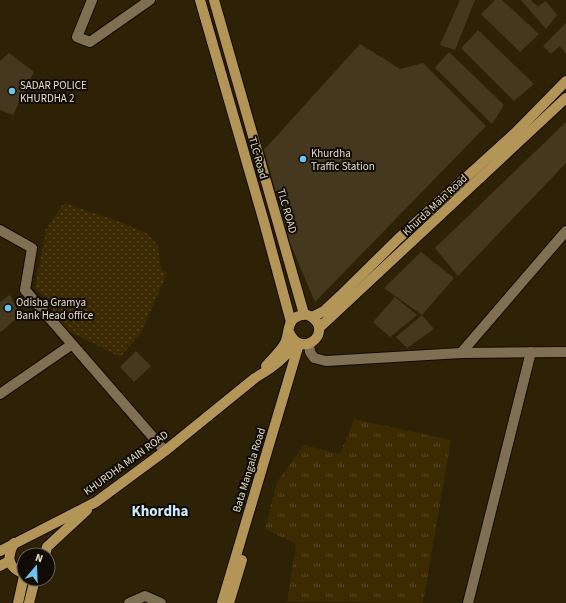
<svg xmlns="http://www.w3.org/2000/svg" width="566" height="603" font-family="'Source Sans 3',sans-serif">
<defs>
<pattern id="grass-dots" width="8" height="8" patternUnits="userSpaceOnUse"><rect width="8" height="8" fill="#3c2a00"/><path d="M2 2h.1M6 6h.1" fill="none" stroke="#584824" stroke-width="1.8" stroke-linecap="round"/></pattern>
<pattern id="park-tufts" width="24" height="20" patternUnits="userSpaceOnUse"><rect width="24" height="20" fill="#3c2a00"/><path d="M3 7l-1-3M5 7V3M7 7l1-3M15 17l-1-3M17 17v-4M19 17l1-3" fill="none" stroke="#584824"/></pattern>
</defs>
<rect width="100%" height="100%" fill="#2d2106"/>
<path fill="url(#grass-dots)" d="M64,203l56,19 27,11 11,13 3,23 6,4 -26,60 -21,24 -53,-27 -17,-11 4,-13 -19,-18 11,-59z"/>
<path fill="url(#park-tufts)" d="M354,419l97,21 -28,163 -136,-1 9,-58 -31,-15 12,-47 27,-37 36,9z"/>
<g fill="#46381e">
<path d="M460,0h15l-20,50 -15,-5z"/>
<path d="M495,0h7l37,34 -19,18 -39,-38z"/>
<path d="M521,0h11l-1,1 7,5 8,-5 11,14 -11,14z"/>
<path d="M566,23v31l-6,-8 -9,8 -8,-8z"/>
<path d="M478,30l56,54 -20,17 -53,-53z"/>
<path d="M360,44l40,25 23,-6 63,63 -171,176 -25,-59 -26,-93z"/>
<path d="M449,52l55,53 -12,19 -57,-56z"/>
<path d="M9,53l25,19 -21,43 -13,-5v-49z"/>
<path d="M566,122v41l-108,113 -23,-28z"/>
<path d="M421,252l33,26 -32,37 -38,-27z"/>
<path d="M10,295l10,20 -19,17 -1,-1v-29z"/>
<path d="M395,297l22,18 -27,22 -17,-15z"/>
<path d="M422,315l12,14 -27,19 -11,-11z"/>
<path d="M136,351l15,15 -17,16 -14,-15z"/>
</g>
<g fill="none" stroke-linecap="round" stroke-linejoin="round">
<g stroke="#150a00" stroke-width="12">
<g id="minor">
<path d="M92,0l-15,37 13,5 60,-42"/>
<path d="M0,230l32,18 -7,42 140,161"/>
<path d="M309,344l1,8 4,6 12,3 135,-8 105,-1"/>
<path d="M461,353l105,-122"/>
<path d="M0,394l71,-49"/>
<path d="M129,603l16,-7 16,7"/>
<path d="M468,603l63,-251"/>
</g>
</g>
<g stroke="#150a00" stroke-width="12">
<g id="major">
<path d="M200,0l64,222 27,100"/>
<path d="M214,0l90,314"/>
<path d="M312,317l12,-6 16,-15 59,-58 116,-105 51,-52"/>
<path d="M319,328l247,-230"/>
<path d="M266,366c6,-7 15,-15 19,-23 3,-6 3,-16 6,-21 2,-4 8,-7 13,-7 4,-1 8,2 11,5 15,15 -14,39 -26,12"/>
<path d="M14,543c-8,16 -6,24 10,31"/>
<path d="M0,551l96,-49 69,-51 90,-73c16,-9 31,-21 42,-35"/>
<path d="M45,555l2,-8 40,-37"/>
<path d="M0,566l9,-5"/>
<path d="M18,603l6,-27"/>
<path d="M29,603l6,-24"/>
<path d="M222,603l77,-259"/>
<path d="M229,603l13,-43"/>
</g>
</g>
<use href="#minor" stroke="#7f7054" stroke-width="10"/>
<use href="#major" stroke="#b49558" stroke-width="10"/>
</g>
<g fill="#6ac3f1" stroke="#110c03" stroke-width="1.5">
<circle cx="12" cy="91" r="4"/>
<circle cx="303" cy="159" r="4"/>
<circle cx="8" cy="308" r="4"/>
</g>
<g text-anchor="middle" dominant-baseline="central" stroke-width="4" stroke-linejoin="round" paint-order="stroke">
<g font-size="11" fill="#e3dbcb" stroke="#110c03" text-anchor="start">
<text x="20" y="85">SADAR POLICE<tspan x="20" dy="13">KHURDHA 2</tspan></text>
<text x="311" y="153">Khurdha<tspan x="311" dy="13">Traffic Station</tspan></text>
<text x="16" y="302">Odisha Gramya<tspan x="16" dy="13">Bank Head office</tspan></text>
</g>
<g font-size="11" fill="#e3dbcb" stroke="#110c03">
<text transform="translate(258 158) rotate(74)">TLC Road</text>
<text transform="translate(435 205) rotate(-43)">Khurda Main Road</text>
<text transform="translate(287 211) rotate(74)">TLC ROAD</text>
<text transform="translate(126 463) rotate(-36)">KHURDHA MAIN ROAD</text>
<text transform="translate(249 470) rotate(-73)">Bata Mangala Road</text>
</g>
<g font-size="15" font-weight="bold" fill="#cbeafb" stroke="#110c03">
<text x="160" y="511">Khordha</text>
</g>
</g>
<g transform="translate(36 567) rotate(19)"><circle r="19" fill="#110c03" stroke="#655f53"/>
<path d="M0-3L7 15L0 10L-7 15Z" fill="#6ac3f1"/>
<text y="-6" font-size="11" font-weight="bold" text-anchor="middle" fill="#e3dbcb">N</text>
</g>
</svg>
